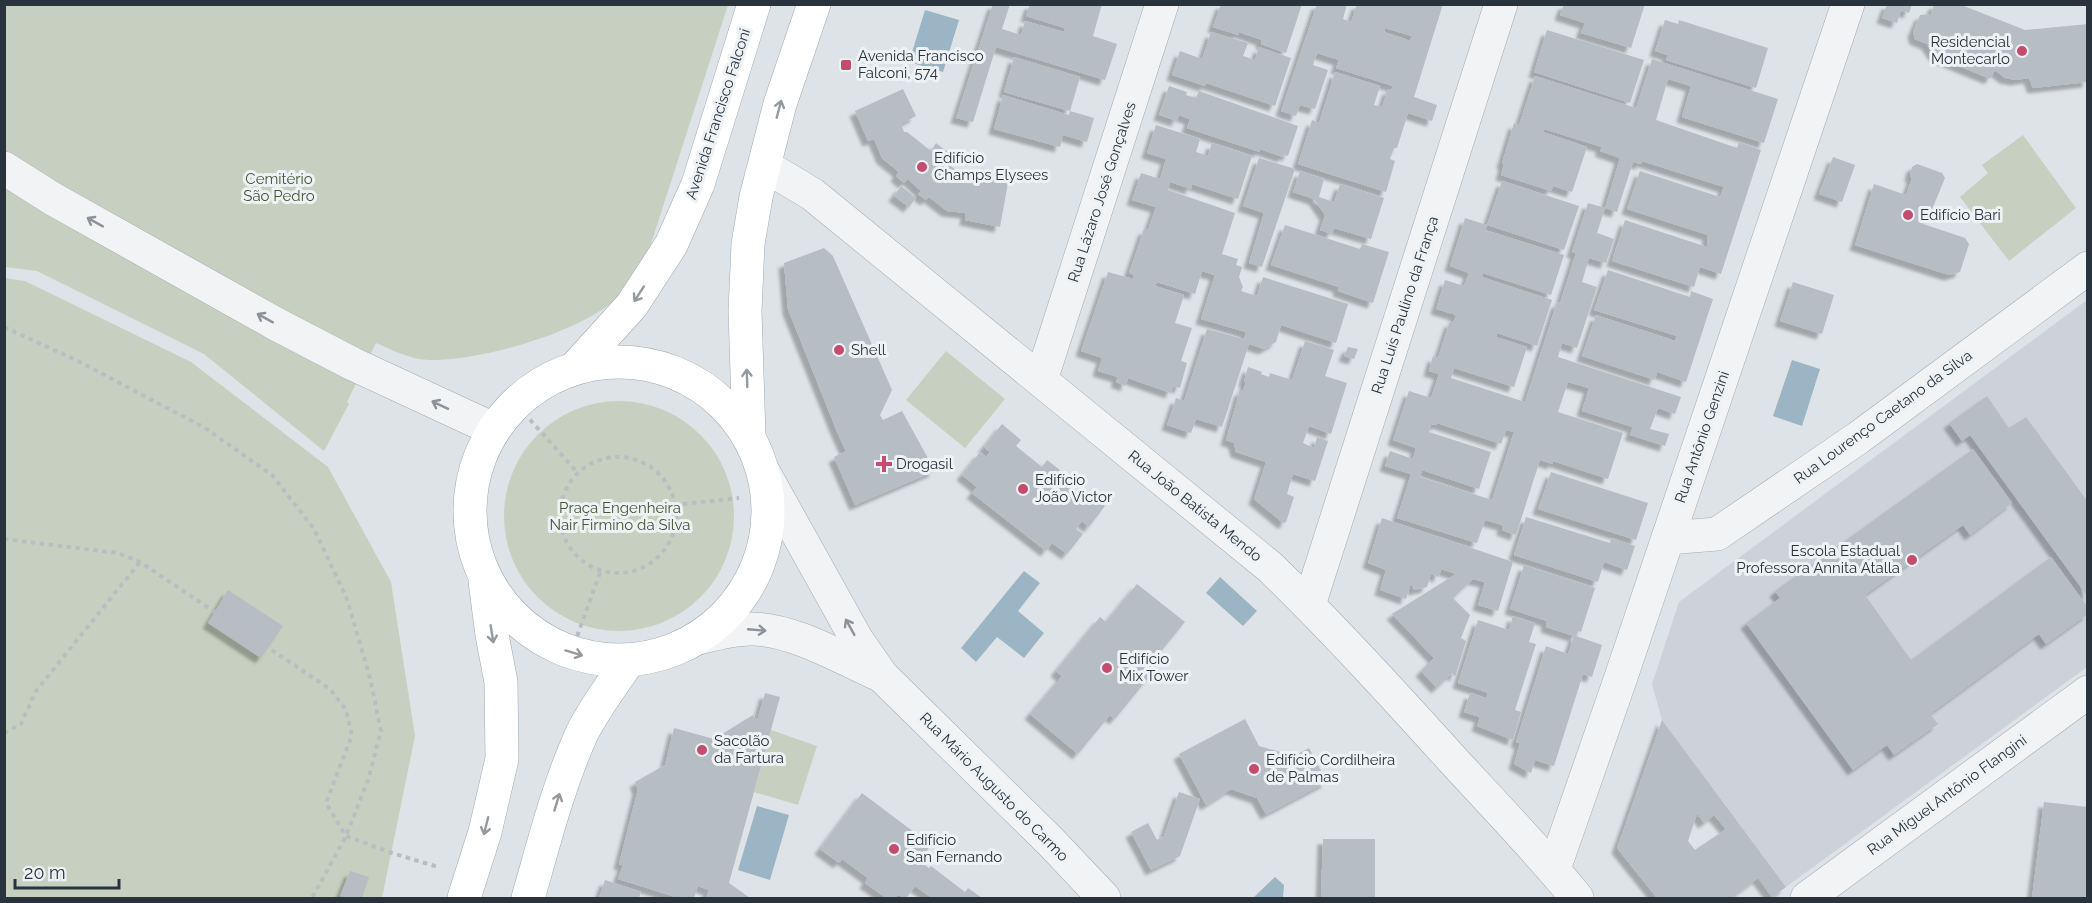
<svg xmlns="http://www.w3.org/2000/svg" width="2092" height="903" font-family="Raleway,sans-serif">
<defs>
<filter id="shadow"><feDropShadow dx="-5.5" dy="5.5" stdDeviation="1.5" flood-color="#0004"/></filter>
</defs>
<rect width="100%" height="100%" fill="#dee3e7"/>
<path fill="#cdd2d9" d="M2087,300v367l-301,220 -124,-167 -10,-36 27,-82z"/>
<g fill="#c7d0c0">
<path d="M5,5h723l-78,242c-8,19 -22,43 -39,56 -37,31 -144,63 -192,56 -15,-3 -29,-10 -43,-16l-29,59 2,2 -25,47 -120,-97 -167,-83 -32,-4z"/>
<path d="M2023,135l53,73 -67,53 -49,-64 28,-24 -6,-8z"/>
<path d="M5,278l20,3 166,81 137,105 63,115 24,154 -33,162h-377z"/>
<path d="M946,351l59,48 -40,49 -59,-48z"/>
<circle cx="619" cy="516" r="115"/>
<path d="M771,730l46,16 -19,59 -44,-13z"/>
</g>
<g fill="#9cb5c4">
<path d="M925,10l34,10 -16,52 -34,-10z"/>
<path d="M1792,360l28,9 -18,57 -29,-10z"/>
<path d="M1024,571l16,12 -22,28 26,22 -20,25 -27,-21 -21,25 -15,-14z"/>
<path d="M1220,577l37,34 -14,15 -37,-33z"/>
<path d="M757,806l32,9 -19,65 -32,-10z"/>
<path d="M1275,877l9,8 -1,13h-30z"/>
</g>
<g fill="#b6bdc3" fill-rule="evenodd" filter="url(#shadow)">
<path d="M993,4h17l-8,25 19,6 4,-14 39,11 1,-4 -39,-12 4,-12h72l-9,32 24,8 -12,36 -109,-33 -23,75 -17,-4z"/>
<path d="M1221,4h81l-16,49 -25,-9 1,-4 -23,-8 -1,3 -25,-8z"/>
<path d="M1317,4h30l-4,15 8,3 6,-18h86l-29,93 23,8 -5,16 -24,-8 -11,35h-3l-4,11 5,2 -9,31 -88,-28 14,-44 7,3 16,-51 45,14 -6,19 8,2 6,-18 3,1 2,-4 -57,-18 3,-8 -22,-7 -4,12 15,5 -13,39 -15,-4 -4,11 -15,-5zM1385,28l27,8 -2,5 -26,-9z"/>
<path d="M1564,4h81l-14,44 -50,-15 4,-10 -25,-8z"/>
<path d="M1887,4h25l-3,9 -8,-3 -4,13 -15,-5z"/>
<path d="M1934,4h25l66,26 63,-6v58l-55,6 -4,-10 -13,2 -11,-2 -10,-8 -4,8h-3l-53,-22 -8,-12 -12,-5 -2,-7 7,-17 11,-1z"/>
<path d="M1665,20l13,4 1,-4 89,28 -12,40 -90,-28 2,-5 -13,-4z"/>
<path d="M1547,30l97,30 -14,43 -96,-31z"/>
<path d="M1211,32l37,11 -5,13 12,4 4,-13 32,11 -16,48 -69,-23 -1,3 -33,-11 8,-24 22,8z"/>
<path d="M1014,57l66,20 -10,34 -66,-19z"/>
<path d="M1652,59l126,40 -14,44 -82,-26 9,-31 -23,-7 -12,41 81,28 2,-6 22,8 -40,124 -21,-7 -6,20 -82,-26 13,-41 82,27 1,-12 -81,-26 13,-38 80,26 4,-10 -82,-26 -1,3 -8,-2 -16,50 -12,-4 15,-50 -20,-7 2,-4 -58,-18 -1,3 44,15 -15,45 -19,-6 -2,5 -50,-16 3,-11 -2,-1 12,-40 5,2 16,-49 101,32z"/>
<path d="M1169,86l18,6 -1,3 10,3 3,-7 99,35 -10,30 -4,-2 -1,3 -23,-8v3l-73,-24 3,-9 -11,-4 -2,6 -18,-6z"/>
<path d="M903,89l13,27 -15,8 3,8h3l24,19 5,-8 13,10 -5,8 25,19 -3,3 10,1 2,-15 12,2v3l19,3 -9,50 -35,-7 1,-7 -19,-2 -18,-14 -3,3 -8,-6 3,-3 -13,-12 -4,4 -8,-7 3,-4 -17,-14 -8,-19 -6,2 -13,-30z"/>
<path d="M1003,95l66,20 1,-4 24,7 -7,24 -24,-7 -3,12 -66,-18z"/>
<path d="M1156,125l44,14 -4,13 12,4 4,-13 40,13 -14,43 -46,-15 -1,5 -21,-7 -2,8 67,23 -13,41 16,5 -2,6 6,2 -3,10 4,10 -2,4 16,5 6,-19 85,27 -12,39 -55,-18 -5,17 -12,7 -15,-5 -27,83 -26,-8 -5,14 -24,-8 9,-27 8,3 23,-72 37,10 2,-7 -45,-13 14,-44 -13,-4 -7,23 -38,-12 -2,4 29,9 -9,28 17,5 -11,33 6,2 -7,25 -7,-2 -2,7 -43,-15 -2,8 -10,-4 2,-5 -20,-6 4,-13 -21,-7 27,-79 25,7 1,-4 -5,-2 15,-44 4,1 8,-23 -24,-7 9,-27 19,6 6,-20 -19,-6z"/>
<path d="M1833,157l22,8 -13,37 -23,-8z"/>
<path d="M1259,158l36,11 -33,98 -13,-4 15,-50 -21,-7z"/>
<path d="M1917,164l25,9 3,5 -17,41 -8,4 45,15 4,6 -9,28 -11,3 -94,-30 19,-61 32,11 6,-17 -2,-3 2,-8z"/>
<path d="M1300,171l24,8 -5,18 15,5 6,-18 44,14 -13,41 -37,-11 -2,6 -12,-4 5,-15 -11,-16 -21,-7z"/>
<path d="M1502,181l77,25 -15,44 -77,-25z"/>
<path d="M901,186l15,12 -7,9 -15,-11z"/>
<path d="M1588,203l17,5 -8,25 17,6 -8,24 -17,-5 -7,24 15,5 -20,61 -15,-5 -4,14 123,40 -6,17 -17,-6 -8,21 19,5 -4,12 -35,-11 3,-8 -51,-16 7,-23 -21,-6 -10,30 65,21 -15,46 -55,-18v3l-13,-4 -24,75 -14,-5 1,-5 -18,-5 -8,23 -80,-25 14,-44 -26,-8 5,-15 23,8 3,-11 -23,-8 16,-49 22,7 8,-24 -10,-3 4,-15 5,2 12,-37 3,2 3,-8 -20,-6 9,-29 19,6 5,-13 -19,-7 15,-48 22,7 -2,5 79,25 -13,40 -68,-22 -1,4 70,23 -15,46 -40,-13 -1,4 31,10 -13,40 -60,-19 -3,10 74,24 32,-100 3,1 16,-50 -4,-1zM1437,423l64,21 5,-14 8,2 -22,68 -72,-23 2,-7 57,19 6,-19 6,-18 -62,-20 2,-8 5,1z"/>
<path d="M1285,225l75,24 2,-5 27,8 -16,51 -35,-12 1,-4 -68,-22z"/>
<path d="M824,248l9,8 59,134 -12,25 3,5 19,-9 33,60 -80,34 -21,-48 12,-6 -8,-17 -50,-125 -4,-46z"/>
<path d="M1608,270l82,27 1,-6 22,8 -27,83 -29,-10 -2,8 -73,-24 14,-41 79,26 2,-5 -83,-26z"/>
<path d="M1793,282l41,13 -12,39 -42,-13z"/>
<path d="M1305,341l29,9 -9,26 22,7 -16,51 -22,-8 -6,17 11,5 3,-11 11,4 -13,40 -22,-7 -6,20 7,3 -8,25 -3,1 -29,-24 12,-37 -30,-10 -2,-9 -8,-3 14,-50 3,1 3,-9 -2,-1 4,-14 14,5 -1,2 8,3 1,-4 22,7z"/>
<path d="M1348,347l10,2 -4,10 -10,-3z"/>
<path d="M1987,396l22,32 17,-11 62,85v95l-118,-162 -8,6 -13,-18z"/>
<path d="M1002,424l19,16 -5,6 26,21 5,-7 13,10 -5,7 26,20 5,-6 19,15 -16,21 -7,-6 -6,8 7,5 -16,20 -15,-11 -6,8 -74,-58 5,-6 -15,-12 18,-23 6,5 4,-5 -6,-5z"/>
<path d="M1973,449l39,54 -42,32 -7,-10 -98,70 46,65 140,-103 37,51v6l-42,30 -7,-10 -109,80 8,10 -44,31 -7,-10 -34,25 -107,-147 34,-25 -5,-7z"/>
<path d="M1551,472l97,31 -12,37 -98,-31z"/>
<path d="M1526,517l84,26 1,-5 24,8 -8,24 -23,-8 -6,20 -84,-27z"/>
<path d="M1382,518l131,44 -15,49 -20,-6 7,-23 -12,-3 -20,19 17,17 -9,23 5,3 -11,36 -3,-4 -15,15 -16,-17 13,-13 -42,-44 64,-40 -15,-5 -2,8 -8,-3 -4,13 -13,3 -3,-7 -5,16 -26,-9 6,-20 -18,-7z"/>
<path d="M1524,565l71,23 -14,44 -3,-1 -2,5 26,9 -10,32 -9,-3 -29,92 -19,-6 -4,13 -17,-9 6,-21 -4,-1 30,-96 22,8 6,-18 -28,-9 1,-6 -37,-12z"/>
<path d="M1137,584l48,38 -32,39 5,5 -43,53 -5,-4 -32,39 -48,-40 32,-38 -6,-5 44,-54 6,5z"/>
<path d="M228,590l55,36 -22,32 -53,-35z"/>
<path d="M1513,616l22,7 -6,19 7,2 -21,66 6,2 -8,28 -36,-14 3,-9 -16,-5 6,-19 16,5 2,-5 -30,-10 20,-63 31,10z"/>
<path d="M765,693l15,4 -51,186 21,15h-44l3,-8 -11,-4 -4,12h-15l-61,-19 5,-14 -4,-1 19,-75 -3,-7 30,-17 9,-37 40,11 39,-24 4,6z"/>
<path d="M1245,719l14,27 35,10 15,-8 18,34 -61,32 -9,-16 -26,-9 -25,16 -27,-51z"/>
<path d="M1662,720l124,167 -14,10 -14,-19 -27,20h-74l-40,-50zM1697,814l7,9 10,-8 12,14 -31,21 -7,-9z"/>
<path d="M1179,792l21,7 -20,57 -29,14 -20,-38 17,-9 9,17 7,-4z"/>
<path d="M862,793l69,52 -12,16 10,7 2,-2 34,26 3,-4 14,10h-50l-17,-12 -9,12 -8,-3 -3,3h-9l-21,-15 3,-5 -26,-19 -3,4 -19,-14z"/>
<path d="M2044,802l44,5v91h-56z"/>
<path d="M1323,839h52v59h-54z"/>
<path d="M350,871l19,6 -7,21h-14l-8,-2z"/>
<path d="M605,880l36,12 -2,6h-40z"/>
</g>
<g fill="none" stroke-linecap="round" stroke-linejoin="round">
<g stroke="#a4abb1" stroke-width="34">
<g id="minor">
<path d="M765,166l47,28 458,373c63,61 123,127 182,192 42,46 86,91 125,139"/>
<path d="M4,168l49,31 223,125 77,40 140,65"/>
<path d="M1041,380l121,-376"/>
<path d="M764,473l93,167 25,36 169,166 53,56"/>
<path d="M1668,538l49,-4 141,-96 230,-170"/>
<path d="M1309,605l192,-601"/>
<path d="M699,638c16,-4 34,-9 51,-9 42,-1 93,30 132,47"/>
<path d="M1554,869l66,-189 228,-676"/>
<path d="M1807,898l281,-206"/>
</g>
</g>
<g stroke="#9fa9b2" stroke-width="34">
<g id="major">
<circle cx="619" cy="511" r="149"/>
<path d="M575,368l57,-63 39,-60 27,-61 56,-180"/>
<path d="M749,436l-4,-125 3,-67 8,-47 24,-93 34,-100"/>
<path d="M464,898l21,-66 17,-73 -1,-77 -9,-47 -7,-54"/>
<path d="M528,898c16,-55 30,-112 54,-165 13,-26 31,-49 47,-73"/>
</g>
</g>
<g stroke="#b9bdc1" stroke-width="4" stroke-dasharray="4.5 4.5" stroke-linecap="butt">
<path d="M4,327l72,33 129,68 67,47 42,54 33,70 23,79 11,53 -13,49 -22,56 -34,62"/>
<path d="M524,413l54,60"/>
<circle cx="618" cy="515" r="58"/>
<path d="M674,505l65,-7"/>
<path d="M4,539l114,14 22,9 190,127 16,21 6,25 -26,68 20,33 46,17 46,14"/>
<path d="M571,653l30,-83"/>
<path d="M4,733l17,-9 15,-33 104,-129"/>
</g>
<use href="#minor" stroke="#f1f3f5" stroke-width="33"/>
<use href="#major" stroke="#fff" stroke-width="33"/>
</g>
<defs><path id="oneway-shaft" d="M-6 0H5M1.5-3L5.5 0L1.5 3" fill="none" stroke-width="1.6" stroke-linecap="round" stroke-linejoin="round" transform="scale(1.5)"/></defs>
<g stroke="#94999e">
<use href="#oneway-shaft" transform="translate(779 109) rotate(-75)"/>
<use href="#oneway-shaft" transform="translate(639 294) rotate(123)"/>
<use href="#oneway-shaft" transform="translate(747 378) rotate(-92)"/>
<use href="#oneway-shaft" transform="translate(492 634) rotate(81)"/>
<use href="#oneway-shaft" transform="translate(574 653) rotate(17)"/>
<use href="#oneway-shaft" transform="translate(557 802) rotate(-73)"/>
<use href="#oneway-shaft" transform="translate(486 826) rotate(104)"/>
</g>
<g stroke="#8d9399">
<use href="#oneway-shaft" transform="translate(95 222) rotate(-151)"/>
<use href="#oneway-shaft" transform="translate(265 318) rotate(-151)"/>
<use href="#oneway-shaft" transform="translate(440 405) rotate(-155)"/>
<use href="#oneway-shaft" transform="translate(850 627) rotate(-119)"/>
<use href="#oneway-shaft" transform="translate(757 630) rotate(5)"/>
</g>
<g fill="#c44c6f" stroke="#eef2f5" stroke-width="2">
<circle cx="2022" cy="51" r="6"/>
<rect x="840" y="59" width="12" height="12" rx="3"/>
<circle cx="922" cy="167" r="6"/>
<circle cx="1908" cy="215" r="6"/>
<circle cx="839" cy="350" r="6"/>
<path d="M881 455h6v6h6v6h-6v6h-6v-6h-6v-6h6z"/>
<circle cx="1023" cy="489" r="6"/>
<circle cx="1912" cy="560" r="6"/>
<circle cx="1107" cy="668" r="6"/>
<circle cx="702" cy="750" r="6"/>
<circle cx="1254" cy="769" r="6"/>
<circle cx="894" cy="849" r="6"/>
</g>
<g text-anchor="middle" dominant-baseline="central" stroke-width="6" stroke-linejoin="round" paint-order="stroke">
<g font-size="15" fill="#29333d" stroke="#eef2f5" text-anchor="start">
<text x="2010" y="42" text-anchor="end">Residencial<tspan x="2010" dy="17">Montecarlo</tspan></text>
<text x="858" y="56">Avenida Francisco<tspan x="858" dy="17">Falconi, 574</tspan></text>
<text x="934" y="158">Edifício<tspan x="934" dy="17">Champs Elysees</tspan></text>
<text x="1920" y="215">Edifício Bari</text>
<text x="851" y="350">Shell</text>
<text x="896" y="464">Drogasil</text>
<text x="1035" y="480">Edifício<tspan x="1035" dy="17">João Victor</tspan></text>
<text x="1900" y="551" text-anchor="end">Escola Estadual<tspan x="1900" dy="17">Professora Annita Atalla</tspan></text>
<text x="1119" y="659">Edifício<tspan x="1119" dy="17">Mix Tower</tspan></text>
<text x="714" y="741">Sacolão<tspan x="714" dy="17">da Fartura</tspan></text>
<text x="1266" y="760">Edifício Cordilheira<tspan x="1266" dy="17">de Palmas</tspan></text>
<text x="906" y="840">Edifício<tspan x="906" dy="17">San Fernando</tspan></text>
</g>
<g font-size="15" fill="#29333d" stroke="#eef2f5">
<text transform="translate(718 114) rotate(-72)">Avenida Francisco Falconi</text>
<text transform="translate(1102 192) rotate(-72)">Rua Lázaro José Gonçalves</text>
<text transform="translate(1405 305) rotate(-72)">Rua Luís Paulino da França</text>
<text transform="translate(1883 417) rotate(-36)">Rua Lourenço Caetano da Silva</text>
<text transform="translate(1702 437) rotate(-71)">Rua Antônio Genzini</text>
<text transform="translate(1195 506) rotate(39)">Rua João Batista Mendo</text>
<text transform="translate(994 787) rotate(45)">Rua Mário Augusto do Carmo</text>
<text transform="translate(1947 795) rotate(-36)">Rua Miguel Antônio Flangini</text>
</g>
<g font-size="15" fill="#425737" stroke="#eef2f5">
<text x="279" y="179">Cemitério<tspan x="279" dy="17">São Pedro</tspan></text>
<text x="620" y="508">Praça Engenheira<tspan x="620" dy="17">Nair Firmino da Silva</tspan></text>
</g>
</g>
<rect width="2092" height="903" fill="none" stroke="#29333d" stroke-width="12"/>
<path d="M15 879v9h104v-9" fill="none" stroke="#29333d" stroke-width="3"/>
<text x="24" y="879" font-size="18" fill="#29333d" stroke="#eef2f5" stroke-width="4.5" paint-order="stroke">20 m</text>
</svg>
